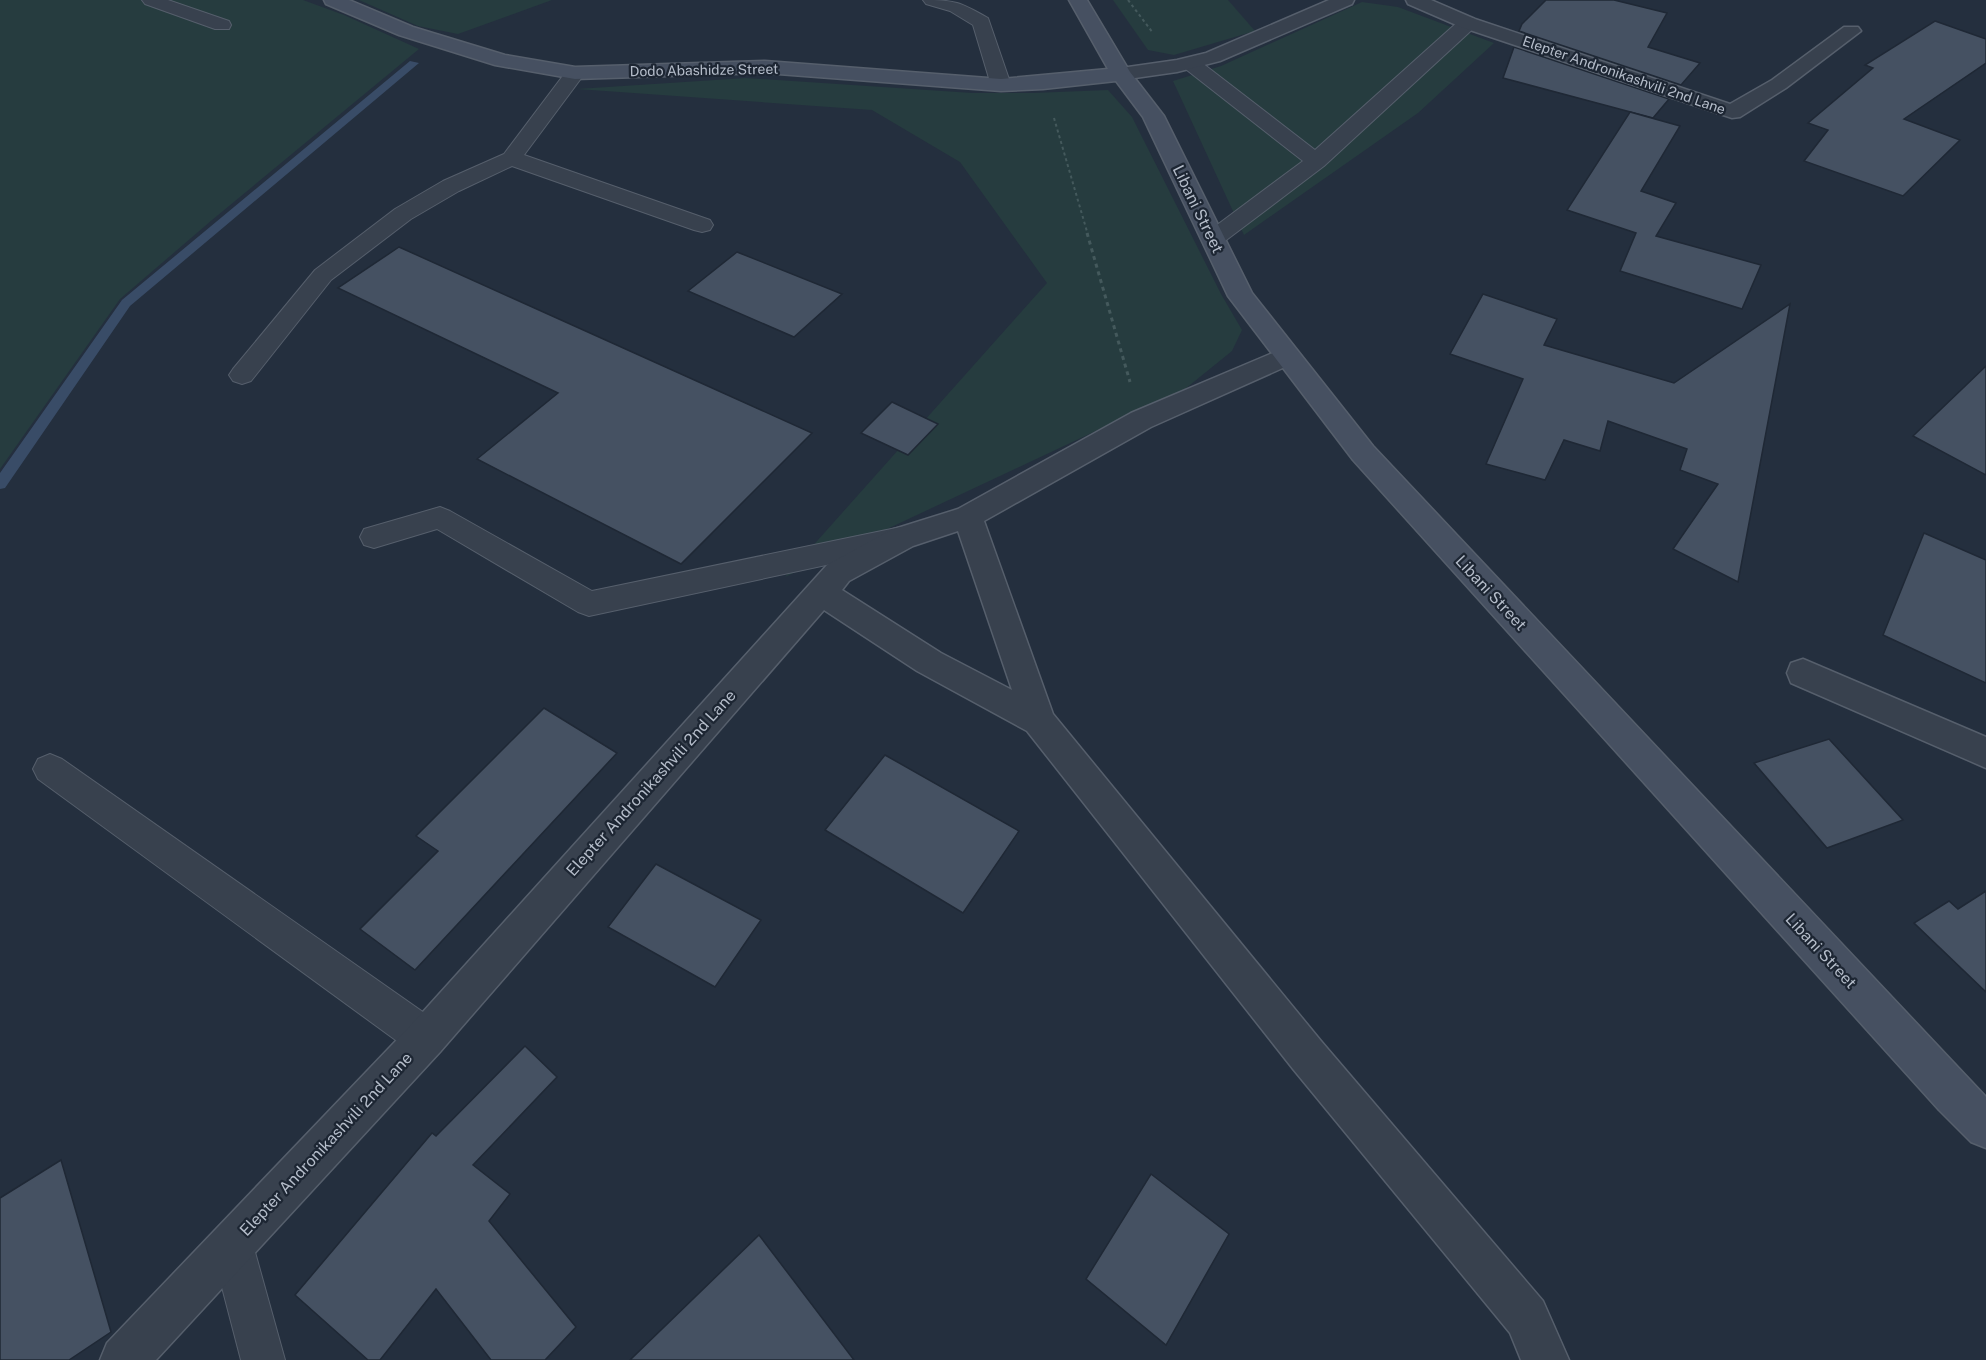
<svg xmlns="http://www.w3.org/2000/svg" width="1986" height="1360" font-family="'Public Sans',sans-serif">
<rect width="100%" height="100%" fill="#242f3e"/>
<g fill="#263c3f">
<path d="M0,0h303l41,15 75,34 -207,171 -92,79 -120,170z"/>
<path d="M359,0h193l-94,34 -40,-8z"/>
<path d="M1113,0h115l27,31 -81,24 -26,-5z"/>
<path d="M1362,2l36,5 96,36 -76,70 -174,122 -71,-154 48,-15z"/>
<path d="M746,78l226,15h61l75,-3 24,27 89,177 21,36 -10,21 -47,38 -400,188 262,-294 -87,-121 -88,-52 -295,-21z"/>
</g>
<g fill="none" stroke-linecap="round" stroke-linejoin="round">
<path fill="#394c67" fill-rule="evenodd" d="M410,61l9,2 -289,243 -125,182 -5,1v-16l122,-173z"/>
</g>
<g fill="#455162" stroke="#1f2835" stroke-width="1.5">
<path d="M1546,0h68l53,13 -19,34 52,16 -19,22 -162,-54 3,-7z"/>
<path d="M1935,21l51,18v24l-82,56 56,21 -57,56 -99,-35 24,-31 -20,-7 65,-55 -8,-3z"/>
<path d="M1514,47l155,52 -16,19 -150,-40z"/>
<path d="M1630,112l50,14 -39,65 35,12 -20,33 105,29 -19,44 -122,-38 16,-38 -69,-23z"/>
<path d="M399,247l111,50 302,136 -131,131 -204,-105 81,-66 -220,-105z"/>
<path d="M737,252l105,42 -48,43 -106,-46z"/>
<path d="M1483,294l74,25 -13,26 130,38 116,-79 -52,278 -65,-33 45,-65 -38,-14 7,-21 -79,-28 -8,30 -36,-11 -19,40 -59,-16 37,-85 -73,-25z"/>
<path d="M1986,366v109l-73,-39z"/>
<path d="M892,402l46,22 -30,31 -47,-22z"/>
<path d="M1924,533l62,27v123l-103,-48z"/>
<path d="M544,708l73,45 -202,217 -55,-41 78,-78 -22,-15z"/>
<path d="M1829,739l74,81 -76,28 -73,-85z"/>
<path d="M885,755l134,76 -56,82 -138,-83z"/>
<path d="M656,864l105,56 -46,67 -107,-60z"/>
<path d="M1986,891v101l-72,-69 35,-22 9,8z"/>
<path d="M525,1046l32,31 -84,88 37,29 -21,27 87,106 -31,33h-54l-55,-71 -56,71h-12l-73,-65 137,-162 4,3z"/>
<path d="M61,1160l50,172 -42,28h-69v-162z"/>
<path d="M1151,1174l78,60 -63,111 -80,-66z"/>
<path d="M759,1235l95,125h-224z"/>
</g>
<g fill="none" stroke-linecap="round" stroke-linejoin="round">
<g stroke="#565f6c" stroke-width="2">
<g id="lane">
<path d="M142,0h26l61,21 2,4 -2,4h-14l-70,-25z"/>
<path d="M923,0c32,0 37,2 65,18l23,67 -3,4h-14l-3,-4 -18,-60 -23,-14 -24,-7z"/>
<path d="M1468,17l7,2 2,4 -2,4 -151,139 -103,78 -8,2 -8,-2 -3,-5 3,-5 98,-73 -120,-94 -3,-4 3,-4h14l118,91 146,-131z"/>
<path d="M575,67l7,2 3,4 -61,82 186,65 3,5 -3,5 -8,2 -8,-2 -182,-64 -53,25 -48,28 -80,61 -80,101 -9,3 -9,-3 -4,-6 4,-6 82,-99 80,-61 48,-28 61,-27 64,-85z"/>
<path d="M440,507l10,4 142,80 309,-64 10,3 4,8 -4,8 -10,3 -312,67 -11,-4 -141,-83 -63,19 -10,-3 -4,-8 4,-8z"/>
<path d="M50,754l12,5 378,265 5,14 -5,14 -14,5 -14,-5 -374,-273 -5,-10 5,-10z"/>
<path d="M232,1224l15,6 6,15 32,115h-44l-30,-115 6,-15z"/>
</g>
</g>
<g stroke="#565f6c" stroke-width="3">
<g id="street">
<path d="M1329,0h25l-2,4 -132,57 -43,11 -56,8 -7,-2 -3,-4 3,-4 7,-2 56,-8 29,-7z"/>
<path d="M1406,0h25l44,19 255,85 42,-24 72,-53h14l3,4 -75,57 -46,29 -8,1 -271,-91 -53,-23z"/>
<path d="M1287,347l9,3 4,6 -4,6 -145,65 -167,94 69,193 268,327 222,260 26,59h-48l-11,-27 -217,-264 -266,-338 -110,-60 -93,-61 -384,442 -284,308h-56l7,-17 305,-319 415,-459 64,-35 67,-21 173,-96zM958,531l54,159 -71,-37 -99,-63 7,-9 64,-35z"/>
<path d="M1803,659l183,78v31l-195,-85 -4,-10 4,-10z"/>
</g>
</g>
<g stroke="#565f6c" stroke-width="3">
<path id="secondary" d="M324,0h25l64,27 92,28 70,12 190,-6 236,18 107,-10 -39,-69h18l43,72 34,44 88,177 121,153 613,651v51l-15,-6 -32,-32 -586,-650 -125,-164 -85,-179 -27,-36 -73,8 -42,2 -236,-18 -190,6 -80,-14 -96,-30 -73,-31z"/>
</g>
<g stroke="#44595c" stroke-width="2" stroke-dasharray="3 3" stroke-linecap="butt">
<path d="M1128,0l25,33"/>
<path d="M1054,118l34,117"/>
</g>
<path stroke="#44595c" stroke-width="3" stroke-dasharray="4 4" stroke-linecap="butt" d="M1087,233l43,149"/>
<use href="#lane" fill="#38414e" fill-rule="evenodd"/>
<use href="#street" fill="#38414e" fill-rule="evenodd"/>
<use href="#secondary" fill="#465061" fill-rule="evenodd"/>
</g>
<g text-anchor="middle" dominant-baseline="central" stroke-width="4.5" stroke-linejoin="round" paint-order="stroke">
<g font-size="14" fill="#b4bcc9" stroke="#1d2633">
<text transform="translate(704 70) rotate(-1)">Dodo Abashidze Street</text>
<text transform="translate(1624 75) rotate(19)">Elepter Andronikashvili 2nd Lane</text>
</g>
<g font-size="16" fill="#b4bcc9" stroke="#1d2633">
<text transform="translate(1198 209) rotate(64)">Libani Street</text>
<text transform="translate(1491 593) rotate(47)">Libani Street</text>
<text transform="translate(651 783) rotate(-48)">Elepter Andronikashvili 2nd Lane</text>
<text transform="translate(1821 951) rotate(47)">Libani Street</text>
<text transform="translate(326 1144) rotate(-47)">Elepter Andronikashvili 2nd Lane</text>
</g>
</g>
</svg>
